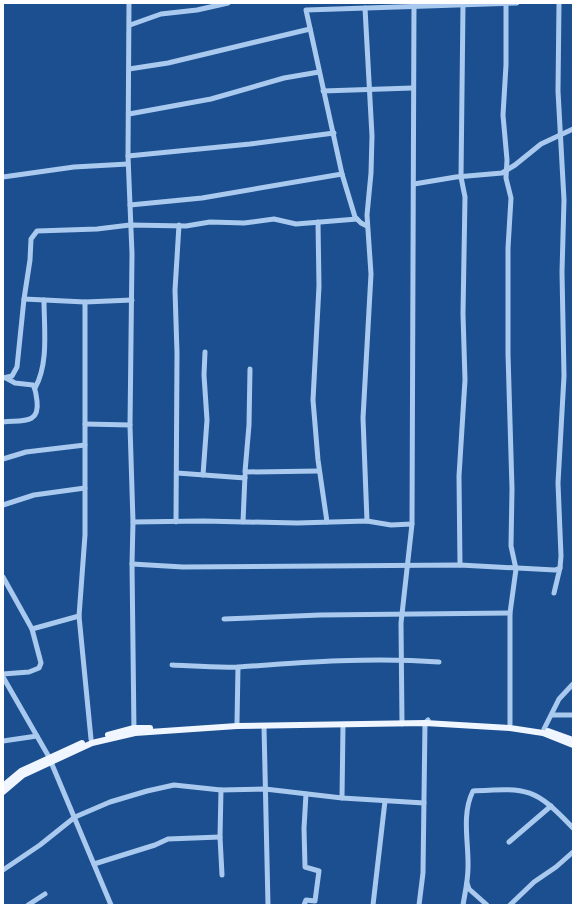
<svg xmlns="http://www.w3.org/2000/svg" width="576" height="908" font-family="Overpass,sans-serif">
<rect width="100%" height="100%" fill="#1b4f8f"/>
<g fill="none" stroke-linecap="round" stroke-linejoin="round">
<g stroke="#a9c9ee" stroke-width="5">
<path d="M129,3l-1,153 4,98 -2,172 3,96 -1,42 2,168"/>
<path d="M506,4v61l-3,50 4,45 -1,18 5,20 -3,50v106l4,135 -1,57 5,23 -6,44v111"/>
<path d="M365,8l7,128 -1,37 -4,42 4,59 -8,144 4,103"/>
<path d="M130,25l31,-11 36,-4 31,-7"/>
<path d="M129,69l39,-6 142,-34"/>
<path d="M323,91l89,-3"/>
<path d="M129,114l82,-15 73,-21 35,-6"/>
<path d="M128,156l122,-12 84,-11"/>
<path d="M3,177l71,-10 54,-3"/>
<path d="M414,184l42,-7 46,-4 13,-8 26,-21 32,-15"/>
<path d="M130,205l72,-7 140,-24"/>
<path d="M318,222l1,64 -6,114 5,60 9,62"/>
<path d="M367,226l-6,-3 -6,-6 -13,-43 -36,-164 211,-7"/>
<path d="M24,299l61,3 47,-2"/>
<path d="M85,302v233l-6,81 12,123"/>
<path d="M250,369l-1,56 -4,47 74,-1"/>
<path d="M3,378l9,-2 5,-9 7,-68 6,-39 1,-21 6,-8 60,-2 33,-4 56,1 24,-4 34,1 30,-4 22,5 61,-5"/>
<path d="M35,388c14,-25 9,-60 9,-88"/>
<path d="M3,422c18,-2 37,3 34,-21 -1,-6 -1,-11 -4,-16l-18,-2 -9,-5"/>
<path d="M85,424l45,1"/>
<path d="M3,459l23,-7 59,-7"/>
<path d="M177,473l68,5"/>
<path d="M203,475l4,-55 -3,-45 1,-23"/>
<path d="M3,505l31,-10 51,-7"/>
<path d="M133,522l70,-1 94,2 70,-2 24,4 21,-1"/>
<path d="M176,522l1,-169 -2,-63 4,-65"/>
<path d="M243,522l2,-47"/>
<path d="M132,564l51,3 277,-2 95,5 5,-2 1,-12 -3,-73 6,-107 -2,-104 2,-72 -6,-109 1,-88"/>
<path d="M460,565l-1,-89 6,-96 -2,-66 2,-117 -4,-20 2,-172"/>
<path d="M3,577l29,52 9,34 -2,5 -10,4 -26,2"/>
<path d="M554,593l6,-25"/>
<path d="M224,619l96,-4 190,-2"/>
<path d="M32,629l47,-13"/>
<path d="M172,665c22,1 45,3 67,2 67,-5 134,-10 200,-5"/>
<path d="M3,677l46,80"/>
<path d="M552,715h21"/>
<path d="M237,723l1,-56"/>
<path d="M402,724l-1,-101 11,-99 2,-521"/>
<path d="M264,726l4,179"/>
<path d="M544,729l15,-30 14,-15"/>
<path d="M3,741l34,-5"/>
<path d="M51,762l60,143"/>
<path d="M221,790l-1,47 2,38"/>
<path d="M342,798l1,-73"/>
<path d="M509,842l42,-36"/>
<path d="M94,864l61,-19 13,-6 52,-2"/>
<path d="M3,870l37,-25 35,-28 35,-15 37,-11 27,-6 47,5 44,-1 77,9 82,5"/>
<path d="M467,883l2,6 18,16"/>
<path d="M28,905l17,-11"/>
<path d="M304,905l2,-5 9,1 4,-30 -14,-4 -1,-39 2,-34"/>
<path d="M373,905l12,-104"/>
<path d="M419,905l4,-32 2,-150 3,-3"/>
<path d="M463,905c2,-12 5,-25 5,-37 1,-25 -7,-53 5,-77 55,-3 61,-4 100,37"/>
<path d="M510,905l24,-23 22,-15 17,-15"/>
</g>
<g stroke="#f0f6ff" stroke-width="6">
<path d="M548,731l25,9"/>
<path d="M108,735l26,-7h16"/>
<path d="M3,786l18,-15 61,-28"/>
<path d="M3,792l20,-17 28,-13 41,-19 43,-10 102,-7 188,-3 85,5 33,5 30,12"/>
</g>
</g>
<rect width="576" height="908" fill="none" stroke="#ffffff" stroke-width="8"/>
</svg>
